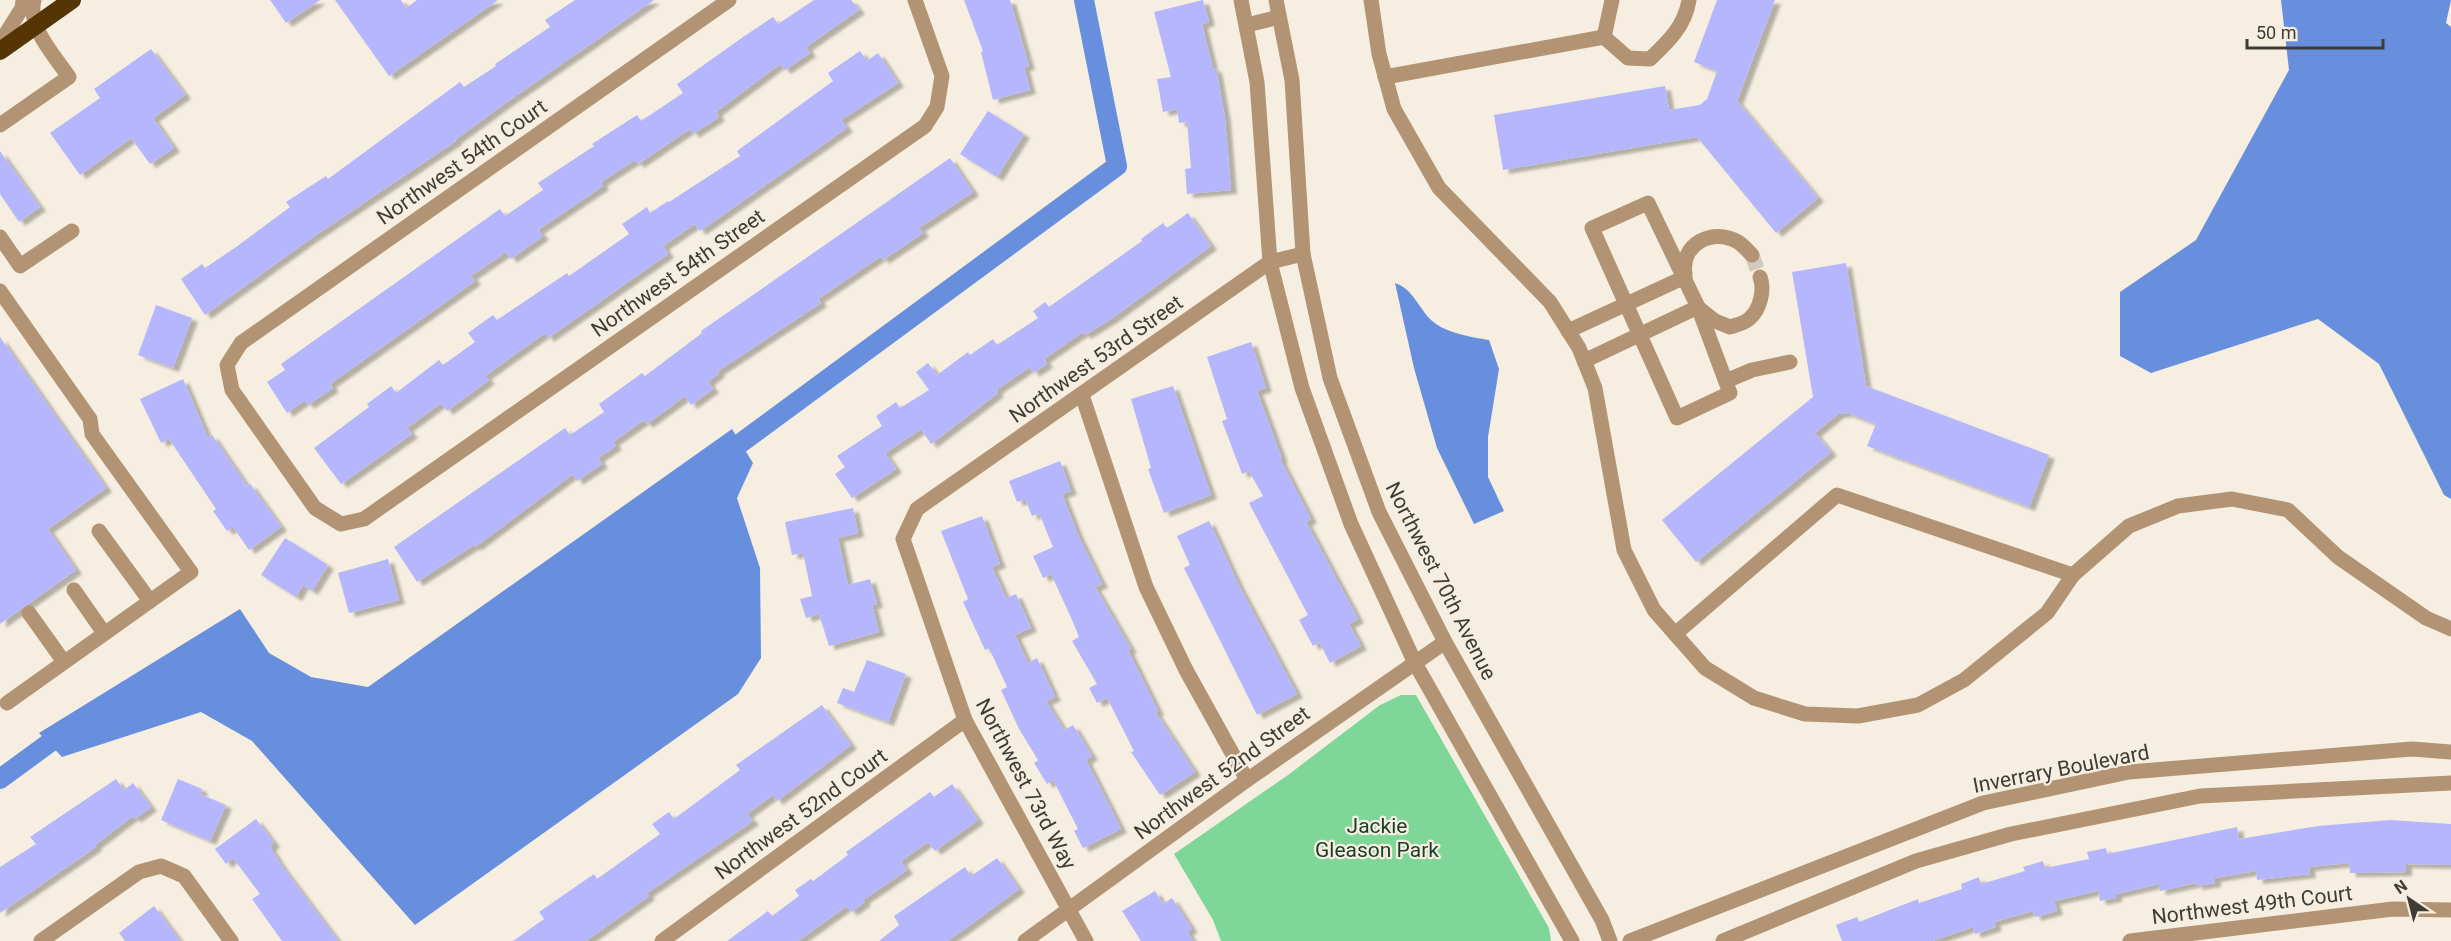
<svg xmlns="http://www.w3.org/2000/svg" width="2451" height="941" font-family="Roboto,sans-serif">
<defs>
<filter id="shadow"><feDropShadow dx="6" dy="4" stdDeviation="1.5" flood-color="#0004"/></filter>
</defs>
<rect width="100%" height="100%" fill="#f6efe1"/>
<path fill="#7ed799" d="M1401,695h15l133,233 2,13h-330l-8,-21 -39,-66 114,-79 92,-70z"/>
<g fill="#688fde">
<path d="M2281,0h170l-5,23 5,4v472l-7,-4 -65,-131 -61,-45 -167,54 -31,-17v-64l76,-52 93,-170z"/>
<path d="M1395,283c18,6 23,24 36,37 14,13 40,17 58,20l10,29 -11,68v40l16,34 -30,13 -37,-76 -23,-80z"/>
<path d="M732,429l21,34 -16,35 23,70 1,90 -23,36 -323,231 -163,-184 -51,-29 -139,45 -23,-24 201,-124 29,44 42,24 57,10z"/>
</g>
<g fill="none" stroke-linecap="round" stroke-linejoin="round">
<g stroke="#688fde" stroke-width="20">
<path d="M719,459l398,-293 -33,-166"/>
<path d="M0,779l71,-52"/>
</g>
</g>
<g fill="#b5b6fd" filter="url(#shadow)">
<path d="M270,0h50l-34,23z"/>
<path d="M335,0h66l5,8 11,-8h81l-109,76z"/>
<path d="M575,0h79l-147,102 -52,38 1,1 -146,98 -105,76 -24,-36 21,-15 3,4 31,-21 54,-40 -4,-5 40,-26 2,3 132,-97 4,5 32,-21 -1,-2 55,-37 -5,-7z"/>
<path d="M814,0h37l8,10 -53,37 4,6 -25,17 -5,-6 -64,48 3,5 -26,17 -3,-5 -52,35 -3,-4 -34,22 2,4 -65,44 5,6 -32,23 -5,-7 -35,24 4,5 -145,103 3,4 -25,17 -3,-5 -18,13 -20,-31 18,-12 -4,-6 219,-155 5,7 38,-26 -5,-7 56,-37 -2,-2 45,-29 4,6 42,-28 -6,-9 66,-47 30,-20 5,7z"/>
<path d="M964,0h46l19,66 -5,1 6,23 -37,10 -12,-48 2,-1z"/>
<path d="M1203,0l6,22 -7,2 11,45 3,-1 9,50 6,72 -44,4 -2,-25 6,-1 -4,-46 -8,1 -2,-14 -14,3 -6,-33 14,-2 -17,-65z"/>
<path d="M1717,0h58l-38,101 81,97 -42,35 -79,-96 -194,33 -9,-55 171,-29 4,24 31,-5 7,-6 10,-28 -23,-9z"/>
<path d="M151,49l34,46 -32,23 21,30 -24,16 -19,-26 -51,37 -30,-42 50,-35 -6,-9z"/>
<path d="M860,51l7,10 11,-8 20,30 -57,37 6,8 -147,103 -5,-7 -32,22 5,8 -120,84 -3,-5 -60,43 4,4 -42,31 -6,-8 -34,25 5,6 -71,50 -27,-36 55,-41 -2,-3 24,-18 5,7 43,-33 4,5 32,-23 -7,-9 25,-18 4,5 70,-47 2,3 60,-42 -7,-10 25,-17 3,6 18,-12 1,1 71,-46 -3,-5 96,-70 -5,-8z"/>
<path d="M988,111l36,23 -27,43 -37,-23z"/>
<path d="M0,151l40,56 -21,15 -19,-28z"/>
<path d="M950,158l23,34 -54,36 4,5 -40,27 -2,-4 -63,43 3,4 -103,68 1,2 -11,9 5,7 -22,16 -6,-9 -38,28 -3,-4 -31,22 3,4 -18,12 4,6 -25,17 -4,-7 -98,73 -1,-2 -57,37 -23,-35 171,-119 5,7 34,-23 -5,-8 43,-31 3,3 57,-43 -1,-2z"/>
<path d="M1188,213l23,33 -100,73 -26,16 -2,-3 -39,27 3,5 -14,9 -3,-6 -34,23 2,3 -67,51 -10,-15 -36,24 11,16 -44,29 -17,-24 10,-7 -8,-11 45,-30 -6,-10 20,-14 4,6 29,-18 -13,-18 12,-9 9,12 31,-23 2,3 23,-16 4,6 41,-27 -5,-7 12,-9 4,5 93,-66 -1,-2 22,-16 4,5z"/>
<path d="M1846,263l20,123 183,69 -20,52 -162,-61 9,-22 -29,-11 -9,1 -23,19 16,19 -135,110 -34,-42 151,-123 -21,-125z"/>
<path d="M156,305l36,13 -19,50 -35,-13z"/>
<path d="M0,337l106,151 -58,41 28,41 -76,54z"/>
<path d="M1251,342l15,46 -9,3 25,68h-2l31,60 -5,3 52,97 -9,5 12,22 -31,17 -11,-21 -6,4 -14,-26 9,-5 -59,-112 14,-7 -14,-25 -7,3 -20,-53 5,-2 -20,-62z"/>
<path d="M183,379l25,59 4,-3 35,51 3,-2 31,43 -32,23 -16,-23 -6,4 -14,-20 3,-2 -47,-70 -8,4 -21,-44z"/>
<path d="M1173,386l38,109 -47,18 -16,-44 3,-1 -20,-69z"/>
<path d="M1060,461l11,30 -9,3 16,41 24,49 -7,3 36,62 -3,1 30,61 -2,2 39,59 -35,23 -29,-43 3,-1 -27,-53 -10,5 -8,-15 8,-4 -25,-43 7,-4 -6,-15 -22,-48 -8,4 -10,-22 20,-9 -14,-34 -7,3 -7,-17 -8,3 -8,-21z"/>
<path d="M853,508l5,25 -20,5 10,47 22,-6 7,25 -5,1 7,27 -50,14 -10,-32 -13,4 -6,-19 12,-3 -9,-43 -11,2 -7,-33z"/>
<path d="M982,516l18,48 -8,3 14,31 10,-4 15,34 -16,7 13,28 9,-5 18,39 -9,4 18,29 9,-5 19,31 -6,4 35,69 -38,19 -9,-17 4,-2 -25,-49 -6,4 -13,-21 4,-3 -19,-31 -18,-39 6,-3 -18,-39 -4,2 -22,-48 5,-3 -27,-68z"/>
<path d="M1209,521l30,65 58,108 -40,21 -73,-147 6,-3 -13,-29z"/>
<path d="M285,538l43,27 -16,26 -9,-6 -7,12 -35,-22z"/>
<path d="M388,559l11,41 -50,13 -11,-40z"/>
<path d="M867,660l39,14 -18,48 -51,-19 6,-15 11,4z"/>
<path d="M822,705l29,40 -74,56 -4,-6 -26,19 6,7 -106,72 2,3 -63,45h-73l31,-22 -5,-7 55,-38 3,5 63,-45 -8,-10 17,-12 5,7 66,-49 -4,-5z"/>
<path d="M116,779l8,11 9,-7 18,24 -16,12 -2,-3 -38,29 1,2 -96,66v-46l36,-23 -6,-7z"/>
<path d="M178,779l24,10 -2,5 26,11 -16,36 -49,-21z"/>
<path d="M952,784l26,36 -43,31 -7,-9 -27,19 6,9 -44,30 2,2 -14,10 -4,-6 -49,35h-71l41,-30 4,5 27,-20 -4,-6 16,-11 2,2 35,-26 -2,-3 84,-60 4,5z"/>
<path d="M256,819l18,24 -4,4 11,18 57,76h-56l-30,-42 8,-5 -27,-36 -7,6 -11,-15z"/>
<path d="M2390,820l61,4v41l-45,-1v8l-56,1 -1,-10 -40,4 1,7 -53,6 -1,-9 -41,7v5l-18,3 -1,-3 -36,8 -1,-7 -43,10v4l-16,3 -2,-10 -44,10 3,10 -22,6 -2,-6 -39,11 2,5 -21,7 -2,-7 -41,14h-90l-6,-16 21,-8 2,5 59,-23 1,4 43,-14 -1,-5 18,-7 2,7 44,-13 -2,-4 20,-6 2,7 44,-9 -2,-7 19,-4 1,6 130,-27 2,12 79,-13z"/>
<path d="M997,858l22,31 -53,39 -19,13h-68l20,-16 -5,-9 71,-49 6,9z"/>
<path d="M1155,891l8,13 9,-6 20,31 -5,2 6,10h-52l-19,-30z"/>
<path d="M154,906l26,35h-55l-6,-8z"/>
</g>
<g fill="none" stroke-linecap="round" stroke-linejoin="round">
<path stroke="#d1cbbf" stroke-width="15" stroke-dasharray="15 8" stroke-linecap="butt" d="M1752,255l8,22"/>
<g stroke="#b29474" stroke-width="15">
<path d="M729,0l-488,343 -14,22 5,25 83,118 26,16 23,-5 561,-393 12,-19 5,-31 -27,-76"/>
<path d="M1241,0l16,82 13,180 32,126 49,136 64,139 157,278"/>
<path d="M1276,0l16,80 11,174 27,124 49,134 66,130 157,278 8,21"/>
<path d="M1371,0l8,54 15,55 45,79 111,114 29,46 16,40 29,162 30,60 51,58 49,30 51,16 53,2 60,-11 46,-25 83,-67 26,-38 56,-49 49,-20 54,-7 56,11 50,47 88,61 25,11"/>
<path d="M1247,25l32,-8"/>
<path d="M1604,37l24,21 22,1c18,-17 35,-33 39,-59"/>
<path d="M1604,37l8,-37"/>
<path d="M0,43l22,-35 1,-8"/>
<path d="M1385,77l219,-40"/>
<path d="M0,125l69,-48c-15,-22 -42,-50 -35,-77"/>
<path d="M1648,203l50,104 32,86 -53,25 -85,-190z"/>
<path d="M0,237l20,29 52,-35"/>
<path d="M1685,274c-5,-30 28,-47 53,-32 5,3 10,9 14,13"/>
<path d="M0,291l90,128 2,15 99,138 -184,131"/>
<path d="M1700,309l15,12 15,6c6,-2 15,-4 19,-8 11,-9 16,-29 11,-42"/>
<path d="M1568,331l117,-54"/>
<path d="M1584,361l114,-54"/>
<path d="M1726,381l26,-11 38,-8"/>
<path d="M1082,395l64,192 40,83 61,110"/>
<path d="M99,531l51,70"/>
<path d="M74,590l30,43"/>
<path d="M29,613l35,49"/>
<path d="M1675,634l162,-139 236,80"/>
<path d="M41,941l98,-69 22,-6 23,10 47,65"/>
<path d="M662,941l303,-221"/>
<path d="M1025,941l222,-161 198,-138"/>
<path d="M1086,941l-121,-221 -62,-181 14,-30 353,-247 33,-8"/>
<path d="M1630,941l353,-138 146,-31 283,-23 39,3"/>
<path d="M1723,941l193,-80 95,-27 189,-38 251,-13"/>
<path d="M2130,941l263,-32 58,1"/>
</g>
<path stroke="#563504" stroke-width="18" d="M0,51l72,-51"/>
</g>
<g text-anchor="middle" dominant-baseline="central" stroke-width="4.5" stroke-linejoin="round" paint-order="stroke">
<g font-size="21" fill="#3f3c36" stroke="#f6efe1">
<text transform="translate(462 162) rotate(-35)">Northwest 54th Court</text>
<text transform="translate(678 273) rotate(-35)">Northwest 54th Street</text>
<text transform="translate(1096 359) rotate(-35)">Northwest 53rd Street</text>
<text transform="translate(1441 581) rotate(63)">Northwest 70th Avenue</text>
<text transform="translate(2061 769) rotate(-11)">Inverrary Boulevard</text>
<text transform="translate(1222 773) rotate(-36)">Northwest 52nd Street</text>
<text transform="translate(1026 784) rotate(62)">Northwest 73rd Way</text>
<text transform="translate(801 814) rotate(-36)">Northwest 52nd Court</text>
<text transform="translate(2252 905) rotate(-7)">Northwest 49th Court</text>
</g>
<g font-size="21" fill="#183e25" stroke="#f6efe1">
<text x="1377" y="826">Jackie<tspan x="1377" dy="24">Gleason Park</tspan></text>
</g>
</g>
<g transform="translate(2409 899) rotate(325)" stroke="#f6efe1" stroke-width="4.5" paint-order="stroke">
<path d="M0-4.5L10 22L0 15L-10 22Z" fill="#3f3c36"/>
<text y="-9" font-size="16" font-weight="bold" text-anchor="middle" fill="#3f3c36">N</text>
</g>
<path d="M2247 39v9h136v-9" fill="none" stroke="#3f3c36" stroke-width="3"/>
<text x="2256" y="39" font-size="18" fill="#3f3c36" stroke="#f6efe1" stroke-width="4.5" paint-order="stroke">50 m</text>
</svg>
